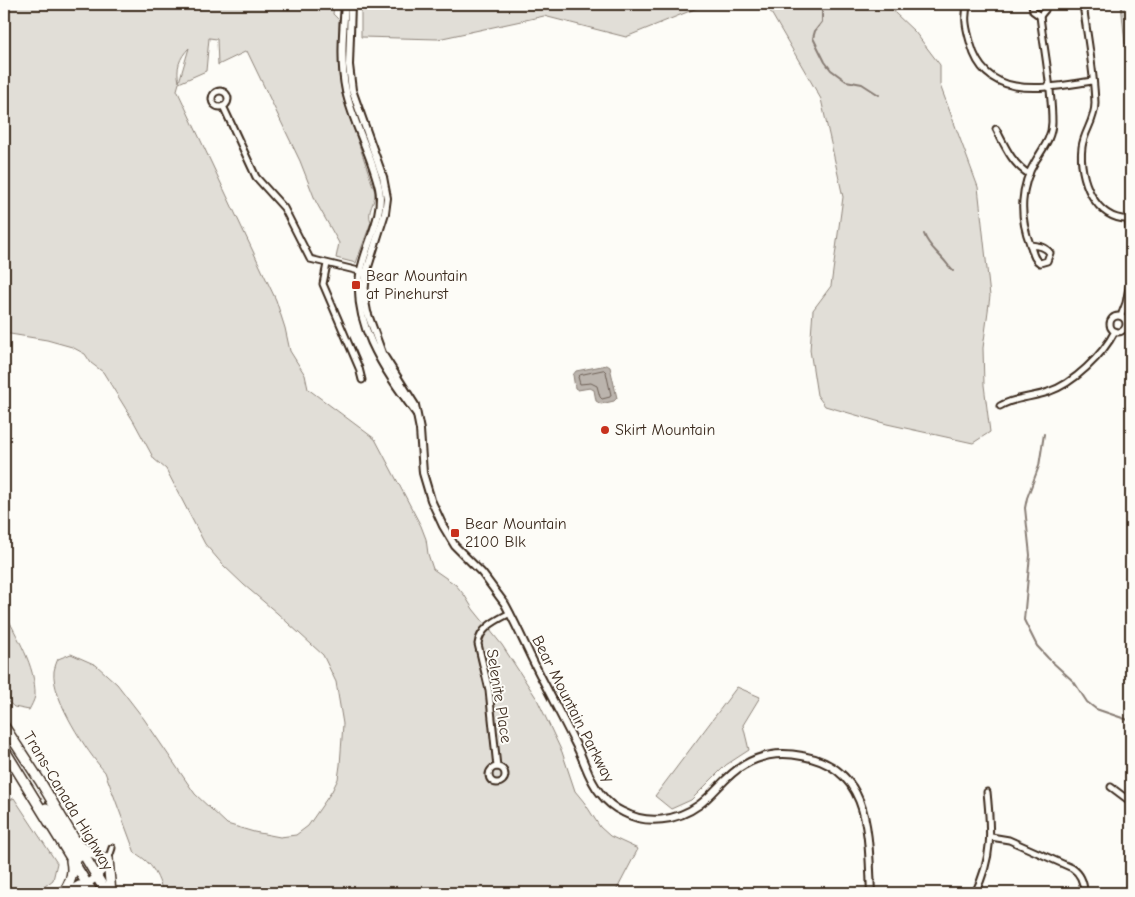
<svg xmlns="http://www.w3.org/2000/svg" width="1135" height="897" font-family="'Comic Neue',sans-serif">
<rect width="100%" height="100%" fill="#fdfcf7"/>
<filter id="ink" filterUnits="userSpaceOnUse"><feTurbulence type="fractalNoise" baseFrequency=".02" numOctaves="2"/><feDisplacementMap in="SourceGraphic" scale="10" xChannelSelector="R" yChannelSelector="G"/><feConvolveMatrix kernelMatrix="1 2 1 2 8 2 1 2 1" color-interpolation-filters="sRGB"/></filter>
<g filter="url(#ink)">
<g fill="#e1ded7" stroke="#8e847a" fill-rule="evenodd">
<path d="M4,4h330l-1,10 6,6v50l3,24 33,98c1,11 -9,18 -4,30l-15,41 -20,-5 3,-15 -23,-41 -16,-41 -53,-110 -29,14 -1,-26 -8,-1 -3,33 -27,12 -2,7 99,210 9,28 5,23 15,24 3,14 67,50 46,87 5,13 2,15 5,15 23,16 9,11 8,13 29,36 35,54 25,53 13,39 9,11 16,25 10,9 28,13 -23,44h-451c-8,-19 -10,-29 -29,-40l-30,-81c-18,-20 -54,-74 -51,-101 1,-4 2,-8 4,-12l13,-5 25,11 21,19 27,35 51,75 32,30 27,8 26,5 16,-2 12,-9 24,-35 6,-12 2,-14 3,-41 -7,-42 -13,-27 -46,-42 -33,-28 -21,-20 -18,-21 -39,-75 -12,-10 -20,-37 -31,-50 -12,-9 -6,-9 -13,-7 -25,-7 -43,-7zM189,48l-10,34c-3,-14 0,-24 10,-34z"/>
<path d="M364,4h343l-81,33 -82,-21 -106,23 -77,-2v-28z"/>
<path d="M766,4h128l1,9 20,19 25,33v20l38,102 12,109 -7,52 1,37 6,47 -17,11 -86,-19 -62,-18 -8,-11 -7,-45 3,-40 18,-24 12,-89 -22,-98z"/>
<path d="M1121,4h10v38l-6,2z"/>
<path d="M4,610c12,27 32,55 31,86 -1,5 -4,10 -6,14l-15,-3 -10,-9z"/>
<path d="M737,687l23,10 -17,28 6,25 -23,15 -35,35 -20,9 -16,-13z"/>
<path d="M14,798l43,65 -4,17 -17,13h-32v-90z"/>
</g>
<path fill="#bbb4ad" stroke="#887d74" d="M607,365l3,2 7,31 -3,3 -13,3 -5,-3 -2,-11 -4,-2 -12,2 -3,-2 -2,-13 3,-4z"/>
<g fill="none" stroke-linecap="round" stroke-linejoin="round">
<path stroke="#6e6157" stroke-width="1" d="M604,370l2,2 5,23 -1,2 -8,2 -2,-2 -3,-11 -6,-3 -11,1 -2,-7 2,-2z"/>
<g stroke="#887d74" stroke-width="2">
<path d="M822,4v18l-7,9 -2,7 12,24 6,8 15,11 16,3 17,11"/>
<path d="M924,234c4,11 11,16 18,24 4,4 7,9 11,13"/>
<path d="M1044,434l-5,32 -12,32 -2,10 5,47 -6,65 13,26 11,12 26,24 13,20 9,7 35,12"/>
</g>
<g stroke="#3b2a1e" stroke-width="9">
<g id="minor">
<path d="M968,4c-5,14 -1,27 3,41 16,58 78,42 122,36"/>
<path d="M1032,4l1,7 7,5"/>
<path d="M1083,4c4,32 11,66 12,99 0,18 -11,28 -13,44 -4,30 13,75 49,72"/>
<path d="M1040,16l5,-6 1,-6"/>
<circle cx="220" cy="99" r="8"/>
<path d="M223,106l33,71 28,31 26,51 53,13"/>
<path d="M996,129c9,17 16,35 33,45"/>
<path d="M1128,219l3,26"/>
<path d="M1030,245c8,1 15,1 20,8l-3,8 -7,2c-7,-4 -7,-11 -10,-19 -11,-28 -10,-58 6,-84 8,-13 16,-23 16,-38 0,-35 -8,-72 -12,-106"/>
<path d="M327,264l-4,20 36,84 3,12"/>
<circle cx="1118" cy="324" r="8"/>
<path d="M1121,316l5,-13 5,-26"/>
<path d="M1000,406c15,-9 31,-8 48,-14 25,-8 55,-37 67,-61"/>
<path d="M497,767l-8,-77 -11,-46c2,-17 19,-24 32,-31"/>
<circle cx="497" cy="775" r="8"/>
<path d="M1111,787l20,15"/>
<path d="M991,837l18,3 63,28c9,6 12,14 12,25"/>
<path d="M97,877l8,-8 7,-21"/>
<path d="M975,893c18,-36 16,-62 12,-101"/>
</g>
</g>
<g stroke="#3b2a1e" stroke-width="10">
<g id="tertiary">
<path d="M345,4c-2,28 -5,59 1,87 7,33 26,64 33,97 5,24 -10,51 -16,74 -17,55 22,109 53,151"/>
<path d="M351,4l-2,61 3,25 31,87 4,21 -2,15 -19,60 -2,23 3,16 15,41 33,52 5,25 3,43 8,27 12,26 12,20 27,27 23,31c11,20 20,41 30,61 13,26 27,52 40,78 9,16 13,36 25,50 6,8 14,15 23,19 24,13 54,9 76,-7 16,-12 27,-30 45,-40 18,-11 38,-13 58,-9 71,12 66,82 69,137"/>
</g>
</g>
<g stroke="#3b2a1e" stroke-width="11">
<g id="secondary">
<path d="M65,893l14,-8 8,-1"/>
<path d="M79,893l8,-9 10,-7"/>
</g>
</g>
<g stroke="#3b2a1e" stroke-width="12">
<g id="trunk">
<path d="M4,726l36,55 57,96"/>
<path d="M4,749l83,135"/>
<path d="M46,808l33,49"/>
<path d="M82,847l16,10 10,2"/>
<path d="M63,893c7,-10 11,-19 8,-32"/>
</g>
</g>
<g stroke="#3b2a1e" stroke-width="12">
<g id="motorway">
<path d="M108,859l3,34"/>
<path d="M97,877l10,16"/>
<path d="M87,884l6,9"/>
</g>
</g>
<use href="#minor" stroke="#fdfcf7" stroke-width="5"/>
<use href="#tertiary" stroke="#fdfcf7" stroke-width="6"/>
<use href="#secondary" stroke="#fdfcf7" stroke-width="7"/>
<use href="#trunk" stroke="#fdfcf7" stroke-width="9"/>
<use href="#motorway" stroke="#fdfcf7" stroke-width="9"/>
</g>
</g>
<g fill="#c8321e" stroke="#fdfcf7" stroke-width="2">
<rect x="351" y="280" width="10" height="10" rx="2.5"/>
<circle cx="605" cy="430" r="5"/>
<rect x="450" y="528" width="10" height="10" rx="2.5"/>
</g>
<g text-anchor="middle" dominant-baseline="central" stroke-width="4" stroke-linejoin="round" paint-order="stroke">
<g font-size="16" fill="#3b2a1e" stroke="#fdfcf7" text-anchor="start">
<text x="366" y="276">Bear Mountain<tspan x="366" dy="18">at Pinehurst</tspan></text>
<text x="615" y="430">Skirt Mountain</text>
<text x="465" y="524">Bear Mountain<tspan x="465" dy="18">2100 Blk</tspan></text>
</g>
<g font-size="16" fill="#3b2a1e" stroke="#fdfcf7">
<text transform="translate(499 696) rotate(81)">Selenite Place</text>
<text transform="translate(573 709) rotate(63)">Bear Mountain Parkway</text>
<text transform="translate(68 801) rotate(59)">Trans-Canada Highway</text>
</g>
</g>
<rect width="1135" height="897" fill="none" stroke="#fdfcf7" stroke-width="20"/>
<rect x="10" y="10" width="1115" height="877" fill="none" stroke="#3b2a1e" stroke-width="2" filter="url(#ink)"/>
</svg>
